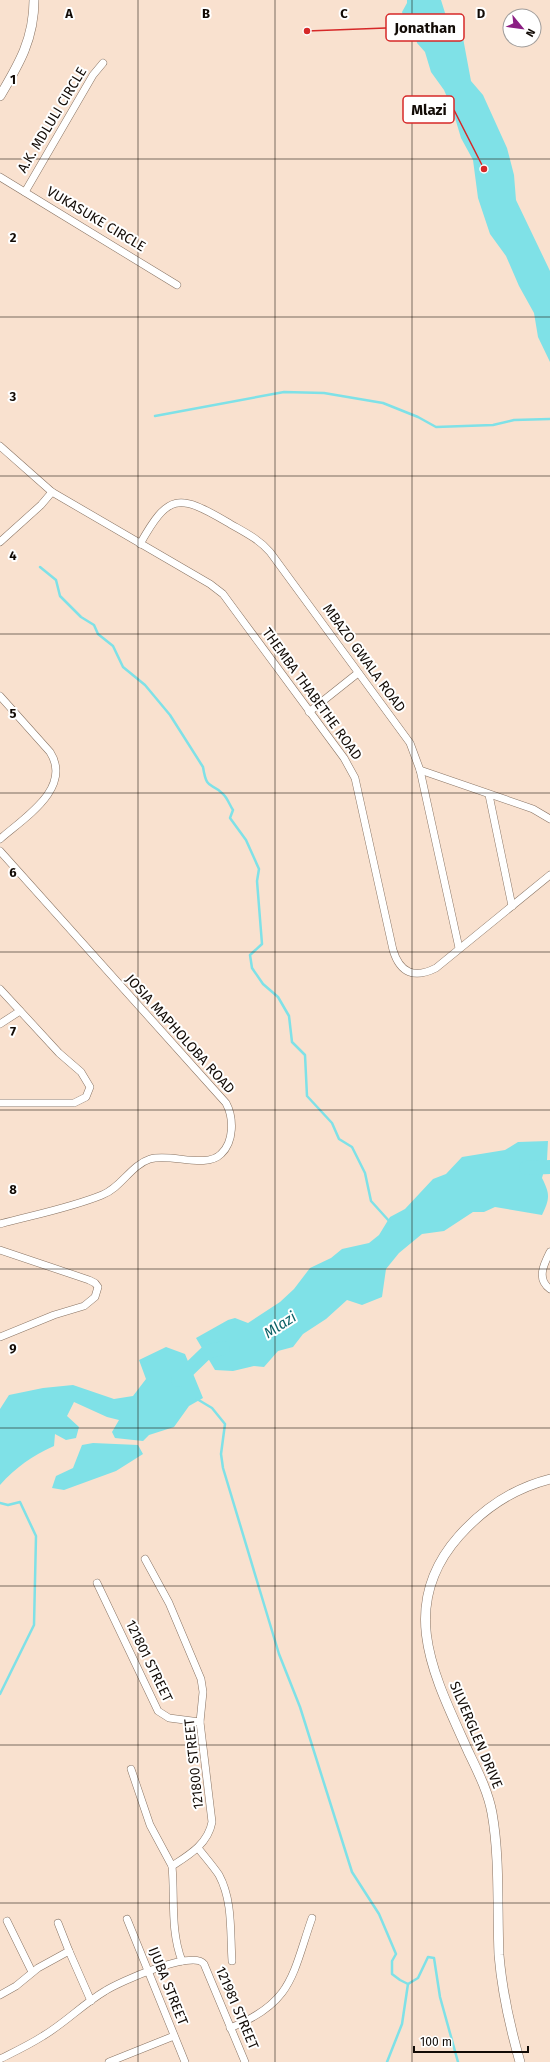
<svg xmlns="http://www.w3.org/2000/svg" width="550" height="2062" font-family="'Fira Sans',sans-serif">
<rect width="100%" height="100%" fill="#f9e1cf"/>
<g fill="#7fe1e7">
<path d="M407,0h34l9,29 13,9 8,43 12,14 24,53 7,27 2,25 34,71v91l-12,-25 -4,-24 -15,-27 -13,-30 -16,-22 -12,-36 -5,-38 -12,-22 -8,-27 -9,-21 -13,-18 -6,-20 -8,-9 -1,-7 -12,-16 -2,-8 5,-9z"/>
<path d="M548,1141l-1,19 -5,18c8,16 8,20 0,37l-47,-8 -11,5h-11l-29,19 -22,3 -23,19 -13,16 -4,28 -20,8 -15,-5 -21,19 -23,15 -10,13 -15,4 -14,16 -10,-1 -21,5 -18,-1 -19,-32 32,-18 7,-2 13,5 32,-21 14,-13 16,-21 21,-10 11,-9 27,-6 10,-8 11,-18 15,-8 28,-30 13,-5 16,-17 43,-7 13,-8z"/>
<path d="M166,1347l19,7 18,44 -14,8 -15,21 -25,8 -6,6 -28,-3 -3,-6 7,-12 -12,-3 -33,-15 -7,14 12,11 -3,11 -10,2 -11,-6 -1,12c-22,10 -38,21 -54,39v-76l9,-14 34,-7 30,-3 41,14 19,-3 13,-17 -7,-19z"/>
<path d="M93,1443l45,2 5,9 -27,17 -52,19 -12,-2 4,-12 17,-8 9,-23z"/>
</g>
<g fill="none" stroke-linecap="round" stroke-linejoin="round">
<g stroke="#7fe1e7" stroke-width="2.5">
<path d="M155,416l129,-24 40,1 59,10 35,14 18,10 57,-2 21,-5 36,-1"/>
<path d="M40,567l16,13 4,16 21,21 13,8 4,9 15,12 10,21 22,18 25,30 33,52c4,25 8,14 20,27 4,3 7,12 10,16l-3,8 16,22 13,29 -2,12 5,63 -12,11 2,13 11,16 15,13 11,19 3,26 13,13 2,41 25,27 7,16 13,8 13,26 6,28 19,21"/>
<path d="M197,1399l15,9 13,16 -4,30 2,14 56,186 21,53 52,165 27,42 17,40 -4,7v13l8,6 8,4 10,-6 10,-21 6,1 6,39 18,65"/>
<path d="M0,1503l8,2 12,-3 16,34 -2,89 -34,69"/>
<path d="M387,2062l15,-38 6,-40"/>
</g>
<g stroke="#7fe1e7" stroke-width="14">
<path d="M526,1168l24,-1"/>
<path d="M178,1380l29,-28 16,-4"/>
</g>
<g stroke="#887363" stroke-width="8">
<g id="minor">
<path d="M0,177l177,108"/>
<path d="M25,192l68,-117 10,-12"/>
<path d="M0,446l52,46 158,92 13,10 11,15 110,149 11,20 38,172c7,23 21,29 43,18l114,-93"/>
<path d="M0,542l41,-37 11,-13"/>
<path d="M140,544c28,-50 38,-51 87,-22 15,9 31,16 43,30l140,191 10,27 39,178"/>
<path d="M0,696l50,56c23,36 -26,66 -50,87"/>
<path d="M309,712l49,-39"/>
<path d="M420,770l113,39 17,10"/>
<path d="M489,795l23,111"/>
<path d="M0,851l226,252c8,15 8,39 -5,51 -15,15 -50,-1 -71,5 -19,6 -29,29 -48,36 -32,13 -69,20 -102,29"/>
<path d="M0,989l59,64 22,19 9,15 -4,10 -12,6h-74"/>
<path d="M0,1024l20,-13"/>
<path d="M0,1250l89,30 6,3 3,4 -3,10 -11,9 -30,9 -54,22"/>
<path d="M550,1252c-6,12 -14,27 0,37"/>
<path d="M145,1559l24,44 32,76 2,13 -3,30 12,100c-4,22 -23,33 -40,44 3,32 -2,64 10,95"/>
<path d="M97,1583l61,128 11,7 31,4"/>
<path d="M131,1769l19,56 22,41"/>
<path d="M198,1848c7,9 15,18 21,27 14,26 11,57 13,86"/>
<path d="M127,1919l58,143"/>
<path d="M7,1921l25,51"/>
<path d="M58,1923l11,28"/>
<path d="M0,1995l16,-9 22,-18 31,-17 22,50"/>
<path d="M230,2028c63,-25 62,-53 82,-110"/>
<path d="M0,2059c14,-7 29,-14 43,-23 22,-13 40,-32 62,-45 14,-9 88,-42 99,-27l41,98"/>
<path d="M109,2062l65,-26"/>
</g>
</g>
<g stroke="#887363" stroke-width="10">
<g id="tertiary">
<path d="M0,96c19,-32 34,-57 34,-96"/>
<path d="M520,2062c-10,-35 -18,-71 -21,-107 -2,-47 1,-97 -7,-142 -4,-22 -15,-43 -24,-62 -33,-74 -72,-144 -9,-215 25,-28 55,-48 91,-57"/>
</g>
</g>
<use href="#minor" stroke="#fff" stroke-width="7"/>
<use href="#tertiary" stroke="#fff" stroke-width="9"/>
</g>
<path fill="none" stroke="#120b06" stroke-width="1" stroke-opacity="0.55" d="M138,0v2062M275,0v2062M412,0v2062M0,159h550M0,317h550M0,476h550M0,634h550M0,793h550M0,952h550M0,1110h550M0,1269h550M0,1428h550M0,1586h550M0,1745h550M0,1903h550"/>
<g text-anchor="middle" dominant-baseline="central" stroke-width="4" stroke-linejoin="round" paint-order="stroke">
<g font-size="14" fill="#120b06" stroke="#fff">
<text transform="translate(52 120) rotate(-59)">A.K. MDLULI CIRCLE</text>
<text transform="translate(96 219) rotate(31)">VUKASUKE CIRCLE</text>
<text transform="translate(364 658) rotate(54)">MBAZO GWALA ROAD</text>
<text transform="translate(312 694) rotate(54)">THEMBA THABETHE ROAD</text>
<text transform="translate(180 1034) rotate(48)">JOSIA MAPHOLOBA ROAD</text>
<text transform="translate(149 1661) rotate(64)">121801 STREET</text>
<text transform="translate(476 1735) rotate(67)">SILVERGLEN DRIVE</text>
<text transform="translate(194 1764) rotate(-96)">121800 STREET</text>
<text transform="translate(168 1986) rotate(68)">IJUBA STREET</text>
<text transform="translate(237 2008) rotate(67)">121981 STREET</text>
</g>
<g font-size="15" font-style="italic" fill="#0e6368" stroke="#fff">
<text transform="translate(280 1325) rotate(-33)">Mlazi</text>
</g>
</g>
<g font-size="13" text-anchor="middle" font-weight="bold" fill="#120b06" stroke="#fff" stroke-width="4" stroke-linejoin="round" paint-order="stroke">
<text x="69" y="18">A</text>
<text x="206" y="18">B</text>
<text x="344" y="18">C</text>
<text x="481" y="18">D</text>
<text x="13" y="84">1</text>
<text x="13" y="242">2</text>
<text x="13" y="401">3</text>
<text x="13" y="560">4</text>
<text x="13" y="718">5</text>
<text x="13" y="877">6</text>
<text x="13" y="1036">7</text>
<text x="13" y="1194">8</text>
<text x="13" y="1353">9</text>
</g>
<path fill="none" stroke="#d62828" stroke-width="1.5" d="M307 31L386 28M484 169L454 110"/>
<g fill="#d62828" stroke="#fff" stroke-width="1.5">
<circle cx="307" cy="31" r="4"/>
<circle cx="484" cy="169" r="4"/>
</g>
<g fill="#fff" stroke="#d62828" stroke-width="1.5">
<rect x="386" y="14" width="78" height="27" rx="4"/>
<rect x="403" y="96" width="51" height="27" rx="4"/>
</g>
<g font-size="15" text-anchor="middle" font-weight="bold" fill="#120b06">
<text x="425" y="33">Jonathan</text>
<text x="429" y="115">Mlazi</text>
</g>
<g transform="translate(522 28) rotate(119)"><circle r="19" fill="#ffffff" stroke="#a09d9b"/>
<path d="M0-3L7 15L0 10L-7 15Z" fill="#8b1f83"/>
<text y="-6" font-size="11" font-weight="bold" text-anchor="middle" fill="#120b06">N</text>
</g>
<path d="M414 2046v6h114v-6" fill="none" stroke="#120b06" stroke-width="2"/>
<text x="420" y="2046" font-size="12" fill="#120b06" stroke="#ffffff" stroke-width="3" paint-order="stroke">100 m</text>
</svg>
